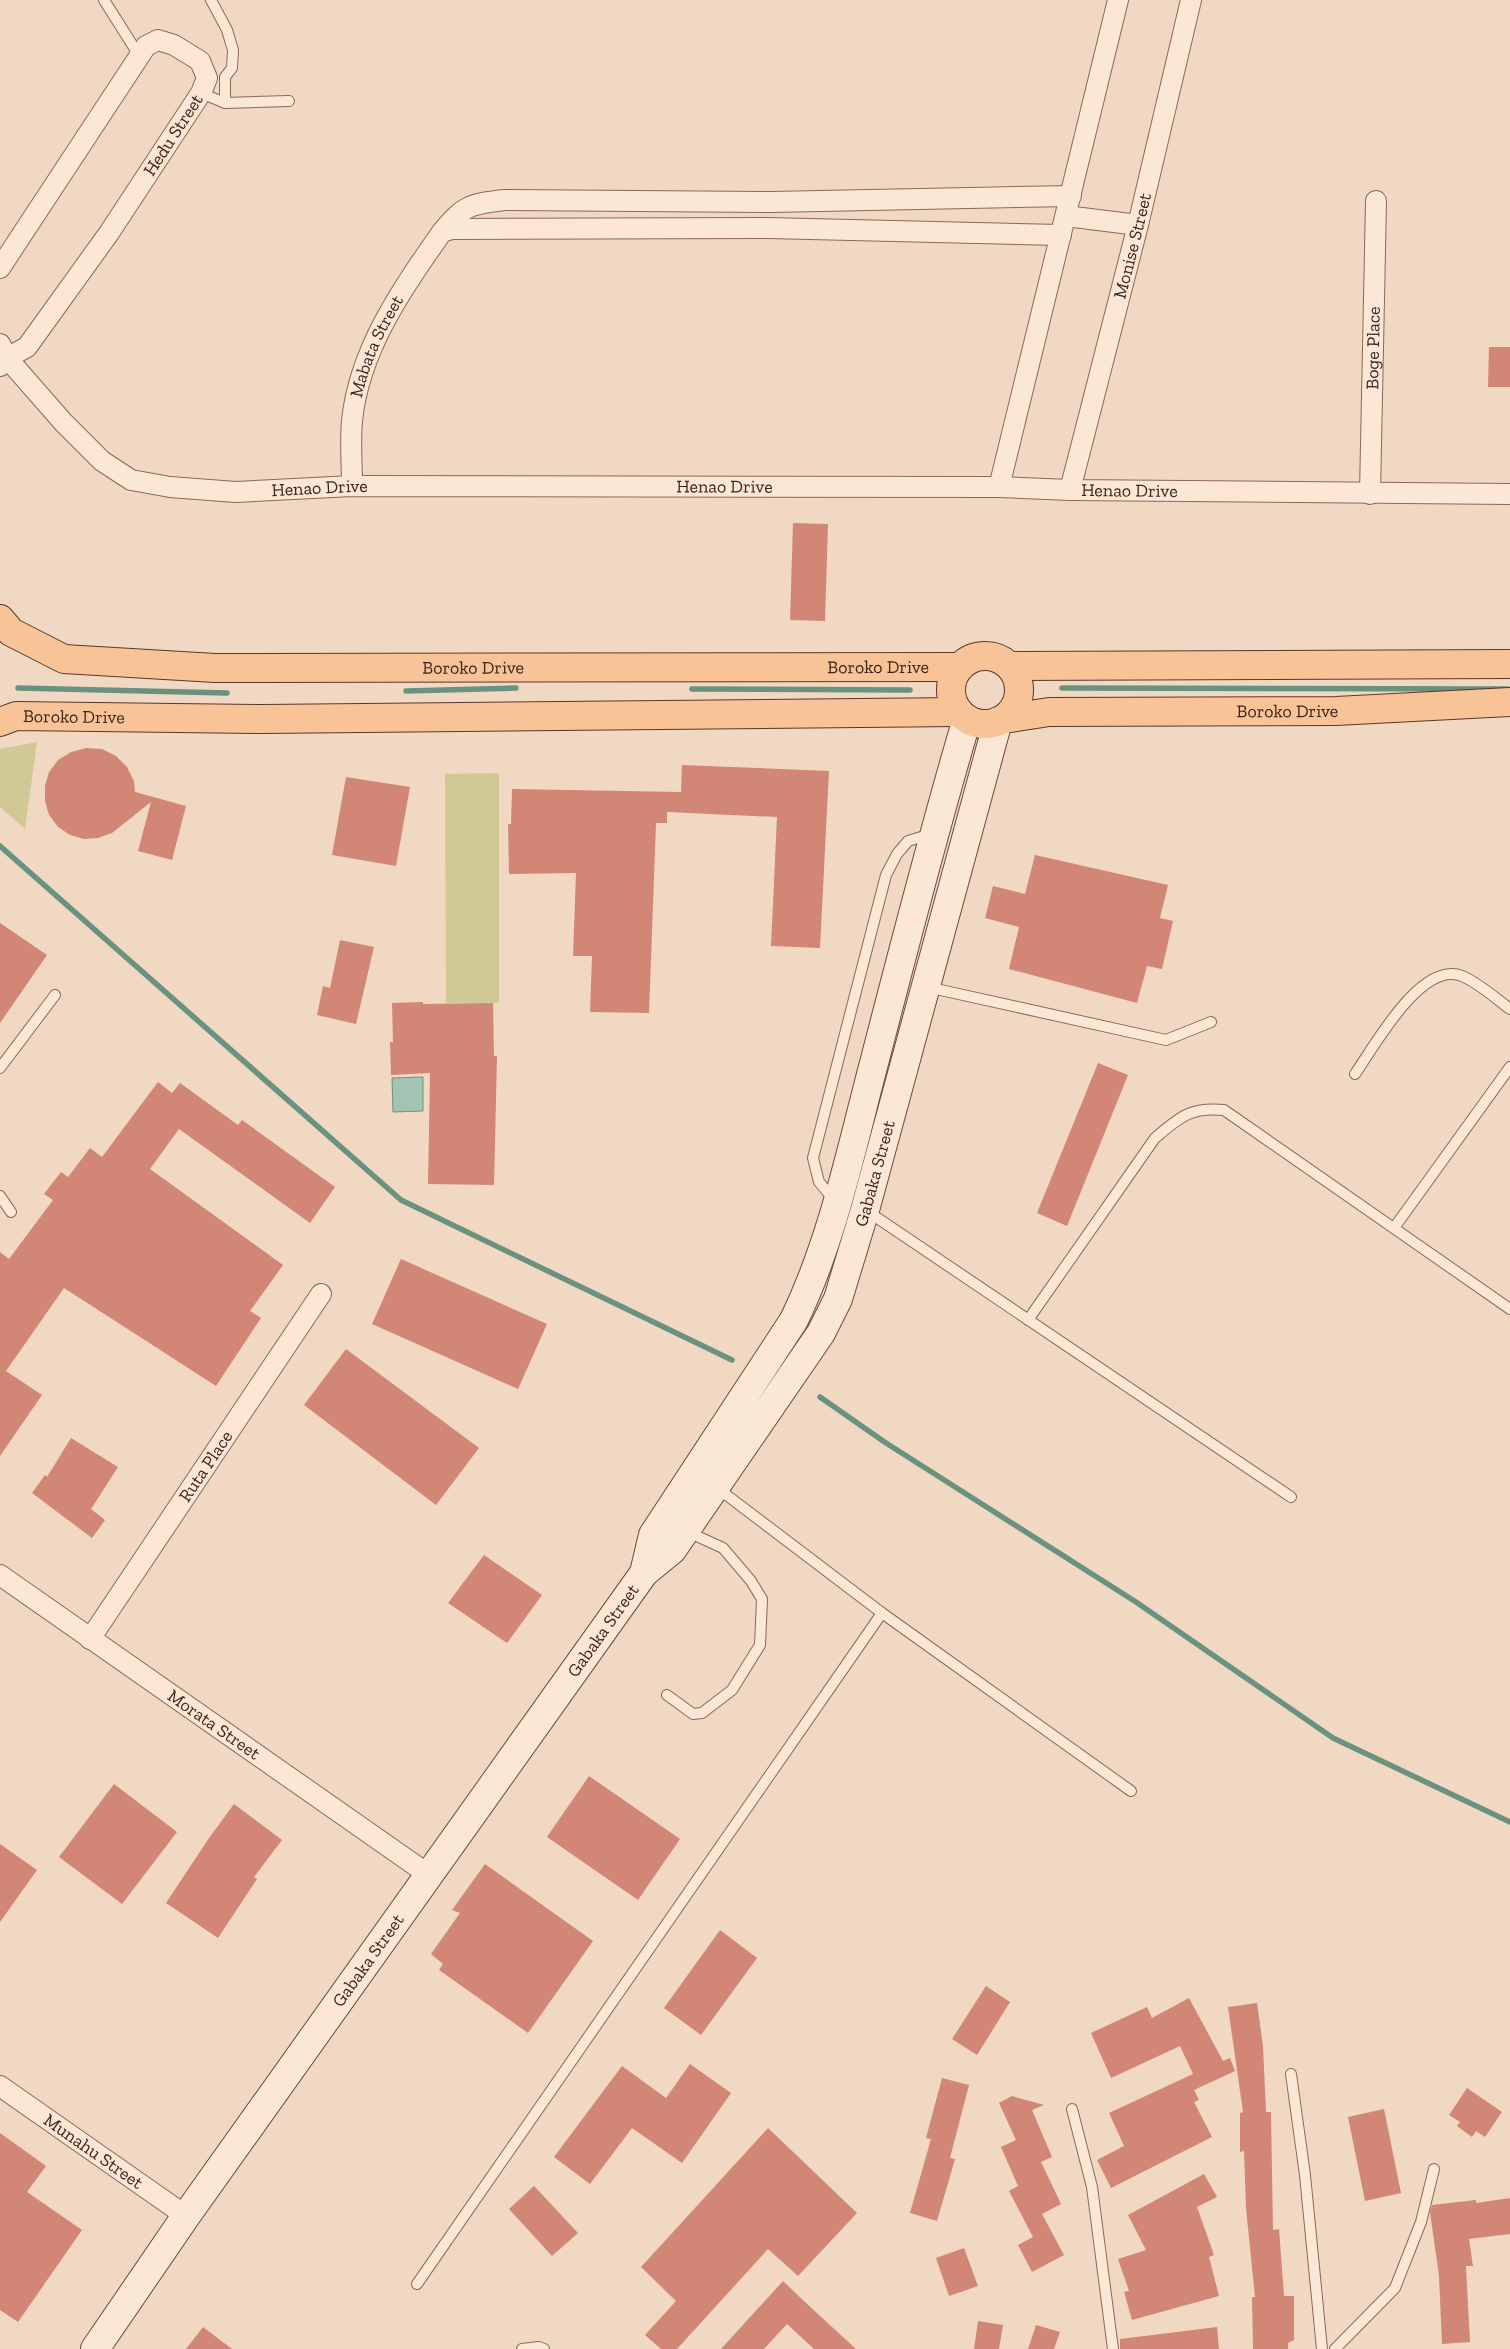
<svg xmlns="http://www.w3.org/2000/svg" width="1510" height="2349" font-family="'Zilla Slab',serif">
<rect width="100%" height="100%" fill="#f1d8c2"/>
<g fill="#d0c995">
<path d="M37,742l-12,87 -25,-22v-58z"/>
<path d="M499,773v230h-53l-1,-229z"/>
</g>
<path fill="#a4c4b3" stroke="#6a937f" d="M423,1077v34l-30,1 -1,-34z"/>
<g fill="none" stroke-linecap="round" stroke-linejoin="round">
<g stroke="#6a937f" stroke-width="5.5">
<path d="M18,688l209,5"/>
<path d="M1062,688l446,1"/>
<path d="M692,689l218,1"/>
<path d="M406,691l110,-3"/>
<path d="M0,846l401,354 331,160"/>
<path d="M820,1397l66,46 250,159 197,136 177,84"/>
</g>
</g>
<g fill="#d28675">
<path d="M1489,347h21v40h-22z"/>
<path d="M793,523l35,1 -3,97 -35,-1z"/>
<path d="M86,748l16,1 14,7 11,11 7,14 1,11 51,14 -14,54 -34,-9 13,-49 -39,31 -14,5 -14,1 -14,-4 -12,-8 -9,-12 -4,-14v-15l4,-14 9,-12 13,-8z"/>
<path d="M682,765l147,6 -9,177 -49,-2 6,-129 -110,-5v11h-11l-7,190 -59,-1 2,-56h-19l3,-83 -67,1 -1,-50h3l1,-35 169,3z"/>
<path d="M346,777l64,10 -14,79 -64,-11z"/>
<path d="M1035,855l133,30 -8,33 13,3 -11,48 -15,-3 -10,37 -128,-34 10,-42 -34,-9 8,-32 32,8z"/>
<path d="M0,923l47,32 -47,68z"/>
<path d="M340,940l34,7 -18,77 -39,-9 6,-29 7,2z"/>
<path d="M423,1002v2l70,-1 1,53h3l-3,129 -66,-1 2,-111 -39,2 -1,-33h3l-1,-39z"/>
<path d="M1098,1063l30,12 -61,151 -30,-13z"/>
<path d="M158,1082l14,11 8,-10 58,42 4,-5 93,67 -25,36 -131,-94 -29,40 133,96 -33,46 11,7 -45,68 -152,-98 -58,83 36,24 -42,61v-204l9,7 44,-59 -9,-6 17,-22 7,5 22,-29 12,9z"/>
<path d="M401,1259l146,65 -29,65 -146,-65z"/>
<path d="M346,1349l133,99 -43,57 -132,-100z"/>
<path d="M71,1438l47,29 -27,42 14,11 -13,18 -60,-45 13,-18 2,2z"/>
<path d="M484,1555l58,40 -35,48 -59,-40z"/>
<path d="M589,1776l91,63 -42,61 -91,-63z"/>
<path d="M114,1784l63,48 -55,72 -63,-47z"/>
<path d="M234,1804l48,36 -28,37 3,2 -39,59 -52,-35 43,-65z"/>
<path d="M0,1844l37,26 -37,52z"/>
<path d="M485,1864l108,77 -65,92 -89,-63 4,-6 -12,-10 29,-41 -8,-3z"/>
<path d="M720,1930l37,28 -56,77 -37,-27z"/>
<path d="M986,1986l24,16 -33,53 -25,-16z"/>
<path d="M1189,1998l34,63 7,-3 5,13 -41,19 5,10 -5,2 18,35 -101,51 -14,-28 27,-14 -15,-33 84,-39 -13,-28 -69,32 -20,-45 56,-26 5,11z"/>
<path d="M1257,2003l6,43 3,66h5l2,118 6,-1 5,67h10v44l-6,3v6h-35l-1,-52h3l-9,-89 -2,-57 -4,1v-39l3,-1 -15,-105z"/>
<path d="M690,2064l41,29 -49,70 -50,-35 -42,56 -36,-27 68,-91 44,32z"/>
<path d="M942,2078l27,7 -19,73 5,1 -18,62 -27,-8 21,-74 -5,-1z"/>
<path d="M1467,2088l35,24 -17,25 -9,-6 -4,6 -15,-11 3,-4 -11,-7z"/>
<path d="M1012,2096l32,9 -12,5 20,47 -11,5 20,42 -19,10 22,41 -32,17 -14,-27 15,-8 -24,-46 9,-5 -17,-39 15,-7 -17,-37z"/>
<path d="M1384,2109l17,84 -36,8 -17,-84z"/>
<path d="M768,2128l89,85 -59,63 -30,-27 -91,100h-16l-16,-14 31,-34 -35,-34z"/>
<path d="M0,2133l46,33 -19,26 55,38 -64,92 -18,-12z"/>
<path d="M1204,2174l13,23 -20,10 17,48 -5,2 10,39 -87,24 -8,-28 5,-1 -11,-32 28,-9 -18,-35z"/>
<path d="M534,2186l44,47 -26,23 -43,-47z"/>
<path d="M1510,2198v36l-41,5 4,27h-7l4,76 -28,2 -3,-68 -9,-64 2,-7 44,-5v3z"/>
<path d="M964,2248l14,38 -29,10 -13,-38z"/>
<path d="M783,2281l23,22 50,46h-42l-27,-25 -23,25h-43z"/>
<path d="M978,2321l25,4 -4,24h-25z"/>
<path d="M1036,2325l24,7 -6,17h-26z"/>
<path d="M203,2327l29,22h-46z"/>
<path d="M1217,2327l2,22h-99v-10z"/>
</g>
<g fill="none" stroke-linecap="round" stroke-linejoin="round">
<g stroke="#8d6757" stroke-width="12">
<g id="lane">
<path d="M104,0l36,57"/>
<path d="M211,0l16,30 6,20 -1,18 -7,9v26"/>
<path d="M201,93l24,10 64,-2"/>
<path d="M927,987l239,53 45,-18"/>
<path d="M0,1068l55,-73"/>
<path d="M1355,1074c19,-27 66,-114 107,-98 17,7 33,22 48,33"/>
<path d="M0,1196l11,16"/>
<path d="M835,1201l-16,-19 -6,-24 73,-283 11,-21 11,-13 23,-7"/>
<path d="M867,1211l424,286"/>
<path d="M1394,1228l116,-161"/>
<path d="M1028,1320l127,-182c25,-21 35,-31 69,-28l286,199"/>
<path d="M716,1487l166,126 249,178"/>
<path d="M667,1695l26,19 9,-1 30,-23 28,-45 2,-46 -11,-18 -28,-33 -35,-16"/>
<path d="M1291,2074l14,101 17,174"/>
<path d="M1072,2109l20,78 21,162"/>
<path d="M417,2284l465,-671"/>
<path d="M522,2349l17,-2 5,2"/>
<path d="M1335,2349l60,-61 26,-66 13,-53"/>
</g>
</g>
<g stroke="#8d6757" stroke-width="22">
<g id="street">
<path d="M1066,216l72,9"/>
<path d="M442,232c22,-27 28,-28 63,-32l266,2 300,-6"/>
<path d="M0,268l146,-222 12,-6 16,5 26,16 7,17 -6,15 -92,140 -82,114 -20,11 -7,8"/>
<path id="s1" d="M0,344l7,14 56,64 39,39 29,19 39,7 66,5 116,-6 647,1 71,3 440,4"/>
<path id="s2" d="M352,486c0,-21 -2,-44 0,-65 7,-71 50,-132 90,-189l10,-3 316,-1 293,7"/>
<path d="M999,487l119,-487"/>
<path id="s3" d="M1070,490l68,-265 53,-225"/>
<path id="s4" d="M1370,494l6,-293"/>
<path id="s5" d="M0,1575l429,300"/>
<path id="s6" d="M90,1639l231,-345"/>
<path id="s7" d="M0,2086l186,130"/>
</g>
</g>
<g stroke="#6e483b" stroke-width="30">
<g id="secondary">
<path d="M644,1573l9,-38 141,-215c39,-81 57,-170 80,-257 30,-115 59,-230 93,-344"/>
<path id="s8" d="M95,2349l91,-133 458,-643 28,-23 149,-217 17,-34 27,-89 133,-489"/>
</g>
</g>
<g stroke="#5a372c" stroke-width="30">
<g id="primary">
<path id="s9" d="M0,619l11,13 53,27 151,9 745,-1"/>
<circle cx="985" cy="690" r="34"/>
<path d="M1010,666l500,-2"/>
<path id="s10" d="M1004,719l45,-7 287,-1 174,-9"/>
<path id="s11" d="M0,722l16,-6 247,3 696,-7"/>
</g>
</g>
<use href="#lane" stroke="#fbe7d6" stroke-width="10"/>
<use href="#street" stroke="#fbe7d6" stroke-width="20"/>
<use href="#secondary" stroke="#fbe7d6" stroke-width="28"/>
<use href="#primary" stroke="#f7c397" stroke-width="28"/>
</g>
<g text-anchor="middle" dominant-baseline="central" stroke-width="4" stroke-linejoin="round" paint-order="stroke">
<g font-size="18" fill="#3b241d" stroke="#f8e4d2">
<text transform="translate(173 135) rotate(-57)">Hedu Street</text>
<text stroke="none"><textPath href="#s3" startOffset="252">Monise Street</textPath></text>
<text stroke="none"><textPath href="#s2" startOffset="144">Mabata Street</textPath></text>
<text stroke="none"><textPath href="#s4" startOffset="146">Boge Place</textPath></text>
<text stroke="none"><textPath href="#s1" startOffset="785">Henao Drive</textPath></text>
<text stroke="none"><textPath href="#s1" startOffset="380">Henao Drive</textPath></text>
<text stroke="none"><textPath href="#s1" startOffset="1190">Henao Drive</textPath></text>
<text stroke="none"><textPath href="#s9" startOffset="891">Boroko Drive</textPath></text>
<text stroke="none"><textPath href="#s9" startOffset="486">Boroko Drive</textPath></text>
<text stroke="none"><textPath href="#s10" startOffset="284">Boroko Drive</textPath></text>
<text stroke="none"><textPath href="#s11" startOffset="75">Boroko Drive</textPath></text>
<text stroke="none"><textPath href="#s8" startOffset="1419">Gabaka Street</textPath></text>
<text stroke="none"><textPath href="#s6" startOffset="208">Ruta Place</textPath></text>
<text stroke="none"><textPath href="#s8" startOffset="880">Gabaka Street</textPath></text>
<text stroke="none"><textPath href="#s5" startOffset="261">Morata Street</textPath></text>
<text stroke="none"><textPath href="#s8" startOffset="475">Gabaka Street</textPath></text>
<text stroke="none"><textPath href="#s7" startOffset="114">Munahu Street</textPath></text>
</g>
</g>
</svg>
